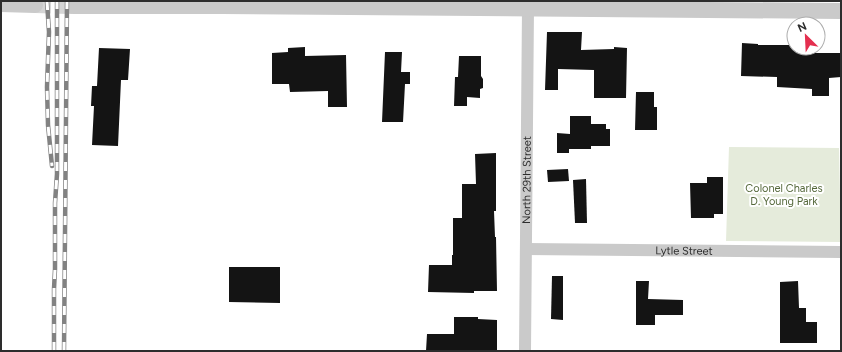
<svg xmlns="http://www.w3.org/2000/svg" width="842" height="352" font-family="Figtree,sans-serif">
<rect width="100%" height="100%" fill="#fff"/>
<path fill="#e5ebdb" d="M729,147l110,1 2,94 -115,-1z"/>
<g fill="#141414">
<path d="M547,32h35l-1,18 33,-1v-2l13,1 -1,50h-32v-28l-36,-1v21h-13z"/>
<path d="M742,43l16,1v1h36v3h13v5h34v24l-12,1v18h-17v-7l-35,-2v-10l-36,-1z"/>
<path d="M305,47v9l41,-1 1,52h-19v-16l-38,1 -1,-8h-17v-31l16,-1v-4z"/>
<path d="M99,48l31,1 -2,31h-7l-3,66 -26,-1 2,-39h-3l1,-20h5z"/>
<path d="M385,52h17l-1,20h9v12h-5l-2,38h-21z"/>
<path d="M459,56h22v20l2,3v9l-3,1v9l-13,-1v9h-13l1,-29h3z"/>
<path d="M636,92h18v15h3v23h-22z"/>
<path d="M570,116h21v8h15v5h4v17h-19v3h-22v4h-12v-20l13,1z"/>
<path d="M496,153v58h-2l1,26h1l1,54h-23v2l-46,-1 1,-27h23v-10h1v-37h9v-34h14l-1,-30z"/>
<path d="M568,169l1,12 -21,1 -1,-12z"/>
<path d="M707,177h16v37h-9v4h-23l-1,-35h17z"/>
<path d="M586,179l1,44h-12l-2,-43z"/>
<path d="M229,267h51v36l-51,-1z"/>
<path d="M552,276h11v44l-12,-1z"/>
<path d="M636,281h13l-1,18 35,1v15h-28v10h-19z"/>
<path d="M798,281l1,27h7v14h11v21h-37v-61z"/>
<path d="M454,317h24v2l19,1v31h-71l1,-17h27z"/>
</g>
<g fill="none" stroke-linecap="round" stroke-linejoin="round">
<path stroke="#d5d5d5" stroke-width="16" stroke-dasharray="16 8" stroke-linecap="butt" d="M35,5l38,1"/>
<g stroke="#cacaca" stroke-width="12">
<path id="s1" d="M526,249l315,3"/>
<path id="s2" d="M525,351l3,-343"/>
</g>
<g stroke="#cacaca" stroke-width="16">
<path d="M1,4l34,1"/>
<path d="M73,6h149l619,5"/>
</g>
<g stroke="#828282" stroke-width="4.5">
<g id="rail">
<path d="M47,1l2,31 -2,55 1,38 4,41"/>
<path d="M54,351v-62l1,-20v-66l2,-29v-173"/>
<path d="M64,351l3,-350"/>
</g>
</g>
<use href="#rail" stroke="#fff" stroke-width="3" stroke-dasharray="9" stroke-linecap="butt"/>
</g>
<g text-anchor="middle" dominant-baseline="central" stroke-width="4" stroke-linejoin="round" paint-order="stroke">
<g font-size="11" fill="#2d2d2d" stroke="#fff">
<text stroke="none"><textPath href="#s2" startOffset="171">North 29th Street</textPath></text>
<text stroke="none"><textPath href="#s1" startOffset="158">Lytle Street</textPath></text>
</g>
<g font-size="11" fill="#55683b" stroke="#fff">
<text x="784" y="188">Colonel Charles<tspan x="784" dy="13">D. Young Park</tspan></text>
</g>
</g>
<rect width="842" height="352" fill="none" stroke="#2d2d2d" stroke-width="4"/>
<g transform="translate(806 36) rotate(336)"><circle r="19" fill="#ffffff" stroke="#ababab"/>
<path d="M0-3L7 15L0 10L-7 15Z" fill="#e42f4f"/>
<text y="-6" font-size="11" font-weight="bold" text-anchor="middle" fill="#2d2d2d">N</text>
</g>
</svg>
